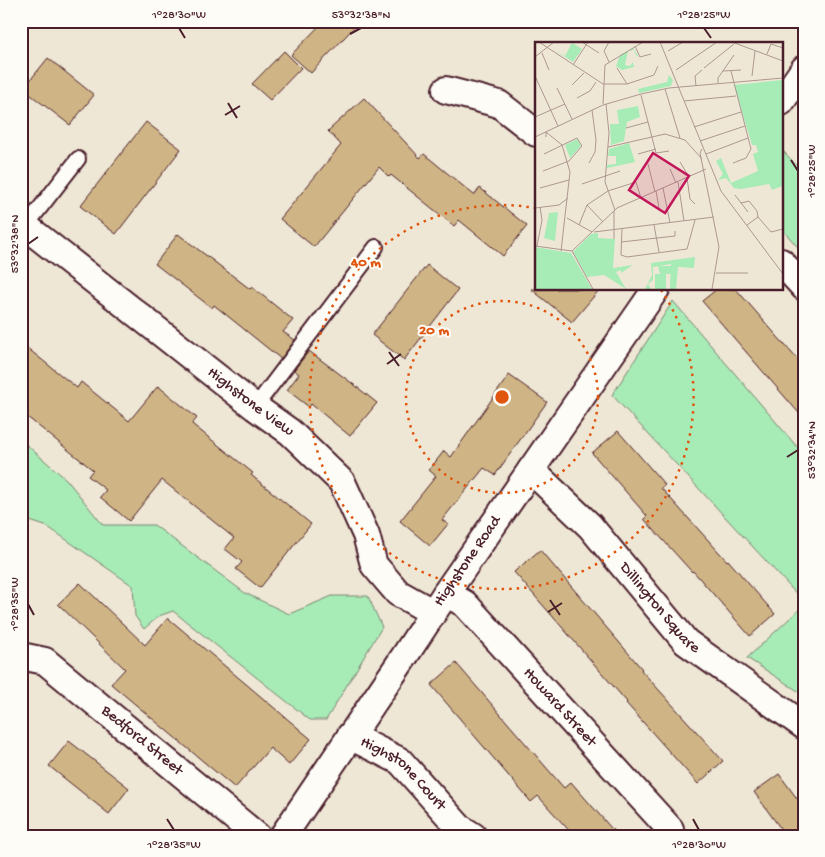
<svg xmlns="http://www.w3.org/2000/svg" width="825" height="857" font-family="'Gochi Hand',sans-serif">
<rect width="100%" height="100%" fill="#efe7d5"/>
<filter id="ink" filterUnits="userSpaceOnUse"><feTurbulence type="fractalNoise" baseFrequency=".02" numOctaves="2"/><feDisplacementMap in="SourceGraphic" scale="10" xChannelSelector="R" yChannelSelector="G"/><feConvolveMatrix kernelMatrix="1 2 1 2 8 2 1 2 1" color-interpolation-filters="sRGB"/></filter>
<g filter="url(#ink)">
<g fill="#a7ebb6" stroke="#788570">
<path d="M781,149l23,24v81l-23,-26z"/>
<path d="M673,301l131,154v147l-192,-207z"/>
<path d="M21,440l46,40 36,45h51l91,68 44,21 43,-18h36l14,31 -56,93h-16l-137,-109 -14,5 -15,13 -9,-13 -2,-30 -85,-59 -27,-9z"/>
<path d="M804,605v90l-57,-37z"/>
</g>
<g fill="#cfb585" stroke="#4a1f2b">
<path d="M324,21h36l-49,52 -20,-18z"/>
<path d="M284,51l17,17 -31,32 -18,-16z"/>
<path d="M48,58l46,37 -24,30 -47,-36z"/>
<path d="M364,98l56,60 4,-4 50,41 6,-7 47,38 -24,30 -44,-36 -5,6 -63,-51 -2,2 -10,-10 -65,80 -34,-28 61,-74 -13,-14z"/>
<path d="M146,122l35,27 -65,85 -36,-28z"/>
<path d="M178,234l72,55 2,-2 41,33 -10,12 12,8 -14,19 -67,-54 -2,3 -57,-44z"/>
<path d="M427,265l31,25 -54,70 -32,-25z"/>
<path d="M531,289h69l-28,33z"/>
<path d="M717,289h19l68,78v52l-102,-118z"/>
<path d="M21,343l56,45 4,-6 48,39 29,-35 39,32 -5,6 61,49 -2,2 60,49 -51,64 -24,-19 6,-7 -17,-13 9,-11 -72,-58 -33,41 -29,-24 6,-7 -18,-14 5,-6 -72,-58z"/>
<path d="M309,351l48,36 20,16 -27,33 -39,-32 -2,3 -22,-17 12,-16 -5,-4z"/>
<path d="M509,375l38,27 -52,73 -11,-7 -42,52 6,4 -18,22 -30,-25 36,-45 -7,-6 15,-19 7,6z"/>
<path d="M618,431l47,54 -4,3 66,73 1,-1 47,54 -25,22 -57,-65 -1,1 -48,-53 3,-3 -55,-63z"/>
<path d="M540,550l102,119 -1,1 82,91 -25,23 -72,-81 1,-1 -113,-130z"/>
<path d="M80,583l65,62 23,-27 143,121 -22,26 -19,-17 -35,40 -124,-104 14,-15 -67,-65z"/>
<path d="M456,663l108,125 7,-6 47,54h-44l-36,-40 -7,6 -100,-117z"/>
<path d="M69,741l60,47 -20,26 -60,-48z"/>
<path d="M779,774l25,34v28h-18l-32,-44z"/>
</g>
<g fill="none" stroke-linecap="round" stroke-linejoin="round">
<g stroke="#4a1f2b" stroke-width="18">
<g id="lane">
<path d="M22,231l56,-72"/>
<path d="M255,407l121,-160"/>
</g>
</g>
<g stroke="#4a1f2b" stroke-width="30">
<g id="street">
<path d="M446,90l53,14 37,29"/>
<path d="M781,102l23,-33"/>
<path id="s1" d="M25,226l230,181 35,25 52,50 24,53 8,30 24,28 34,19"/>
<path d="M781,262l23,25"/>
<path id="s2" d="M531,470l59,56 96,116 118,84"/>
<path id="s3" d="M446,593l19,11 205,225"/>
<path id="s4" d="M21,656l24,5 212,175"/>
<path id="s5" d="M350,736l50,25 59,66 14,9"/>
<path id="s6" d="M283,836l119,-176 44,-67 210,-304"/>
</g>
</g>
<use href="#lane" stroke="#fdfcf7" stroke-width="14"/>
<use href="#street" stroke="#fdfcf7" stroke-width="26"/>
</g>
</g>
<path fill="none" stroke="#4a1f2b" stroke-width="2" d="M179,28l6,10M704,28l7,10M350,34l11,-6M228,103l9,15M225,115l15,-9M791,160l7,11M28,244l10,-7M389,352l10,14M387,364l14,-10M787,457l11,-7M550,600l10,15M28,604l6,11M548,612l14,-9M167,819l7,11M693,819l6,11"/>
<g fill="none" stroke="#e0560e" stroke-width="2.5" stroke-dasharray="2.5 5">
<circle cx="502" cy="397" r="96"/>
<path d="M661 290A192 192 0 1 1 535 208"/>
</g>
<g text-anchor="middle" dominant-baseline="central" stroke-width="4" stroke-linejoin="round" paint-order="stroke">
<g font-size="16" fill="#4a1f2b" stroke="#fdfcf7">
<text stroke="none"><textPath href="#s1" startOffset="286">Highstone View</textPath></text>
<text stroke="none"><textPath href="#s6" startOffset="331">Highstone Road</textPath></text>
<text stroke="none"><textPath href="#s2" startOffset="189">Dillington Square</textPath></text>
<text stroke="none"><textPath href="#s3" startOffset="162">Howard Street</textPath></text>
<text stroke="none"><textPath href="#s4" startOffset="150">Bedford Street</textPath></text>
<text stroke="none"><textPath href="#s5" startOffset="66">Highstone Court</textPath></text>
</g>
</g>
<g transform="translate(535 42)">
<rect width="248" height="248" fill="#efe7d5"/>
<path d="M37,1l10,6 -9,13 -20,-13 3,-5 -3,5 12,7zM98,6l5,7 -1,2 -3,-7 -6,1 -3,14 5,1 3,-4 1,5 -12,3 -6,-4 4,-11zM134,33l4,5 -2,6 -32,7 -1,-4 29,-7zM247,38v106l-10,4 -3,-6 -28,5 -7,-1 -8,-10 -8,2 5,-6 -7,-13 5,-3 10,25 27,-12 -5,-17 5,-2 -2,-7h-4l-18,-60zM103,64l2,11 -13,5 -3,19 -13,4 -1,-21h9l-2,-14zM42,97l4,7 -11,12 -5,-13zM94,101l6,19 -28,6v-3l9,-1v-8h-8l1,-7zM23,170l-3,29 -11,-3 5,-25zM63,191v5l17,1 -2,29 20,-3 -12,8v-3l-5,2 10,17 -22,-14 -17,2 -14,-25 18,-18zM0,205l36,6 21,36h-57zM160,215l-1,11 -16,-1 -2,22h-6l1,-25 -18,3v13l-5,4 3,5h-6l7,-14 -1,-12zM123,224h13v8h-5v15h-11v-15h5z" fill="#a7ebb6"/>
<path fill="none" stroke="#ad9791" stroke-width="1" d="M4,0l64,42h24l27,-9 4,-9M47,0l17,11M125,0l61,149 62,83M197,0l51,19M100,4l5,11 11,-3M133,9l15,-9M7,11l7,17M232,12l4,-10 12,4M0,15l19,-15M74,20l-5,-11 5,-9M38,23l15,-23M82,26l10,16M169,26l30,-24M141,28l41,-28M188,29l18,-1M196,29l20,78 -5,9 -13,5M0,34l23,50M217,34l3,-25M183,41v-5l16,-23M37,43l12,-12M161,44l-1,-10 7,-6M22,46l15,31M130,47l15,49M106,53l15,58 13,-2M42,56l13,-7 6,-9M149,59l52,-5M68,62l2,-39 38,-23M71,62l3,29 -4,49 10,28M0,75l30,-13M159,85l47,-15M91,86l22,-6M0,95l68,-32 38,-11 28,-6 114,-10M11,95v-5l16,13 8,27 -9,79M165,99l45,-15M73,105l57,-13 20,6 17,19M167,107l-2,4 19,94 -7,42M103,112l18,-5M171,112l42,-16M145,120l9,15M54,121l6,-11 1,-12 -4,-30M113,122l7,28M135,127l6,14M8,129l26,-10 13,-15 -5,-8 -33,16M152,136l3,21 5,5M143,140l6,39M47,142l38,-13M5,146l29,-8M128,146l7,35M73,149l28,-9 5,16M121,149l3,17M200,153l13,17M206,161l8,-2 8,10 1,6M52,163l16,17M0,166l24,-3 9,-7M79,169v28M32,176l25,14M44,183l8,-20 21,-14M119,183l5,27M212,183l11,-8 13,15 12,-3M87,186l-1,27 6,2 60,-8 8,-29M59,190l120,-15M86,200l54,-6v-5M0,204l37,5M2,204l5,-26 -2,-13M37,209l45,-43 89,-39M37,209l21,38M181,231h32"/>
<path fill="#c2185b" fill-opacity="0.15" stroke="#c2185b" stroke-width="2.5" d="M118,111l36,23 -24,37 -36,-23z"/>
<rect width="248" height="248" fill="none" stroke="#4a1f2b" stroke-width="2.5"/>
</g>
<circle cx="502" cy="397" r="8" fill="#e0560e" stroke="#fdfcf7" stroke-width="2.5"/>
<g font-size="15" text-anchor="middle" font-weight="bold" fill="#e0560e" stroke="#fdfcf7" stroke-width="4" stroke-linejoin="round" paint-order="stroke">
<text x="366" y="266">40 m</text>
<text x="434" y="334">20 m</text>
</g>
<rect width="825" height="857" fill="none" stroke="#fdfcf7" stroke-width="55"/>
<rect x="28" y="28" width="770" height="802" fill="none" stroke="#4a1f2b" stroke-width="2"/>
<g font-size="12" text-anchor="middle" fill="#4a1f2b">
<text x="179" y="18">1°28'30"W</text>
<text x="361" y="18">53°32'38"N</text>
<text x="704" y="18">1°28'25"W</text>
<text transform="translate(811 171) rotate(-90)" y="4">1°28'25"W</text>
<text transform="translate(14 244) rotate(-90)" y="4">53°32'38"N</text>
<text transform="translate(811 450) rotate(-90)" y="4">53°32'34"N</text>
<text transform="translate(14 604) rotate(-90)" y="4">1°28'35"W</text>
<text x="174" y="848">1°28'35"W</text>
<text x="699" y="848">1°28'30"W</text>
</g>
</svg>
